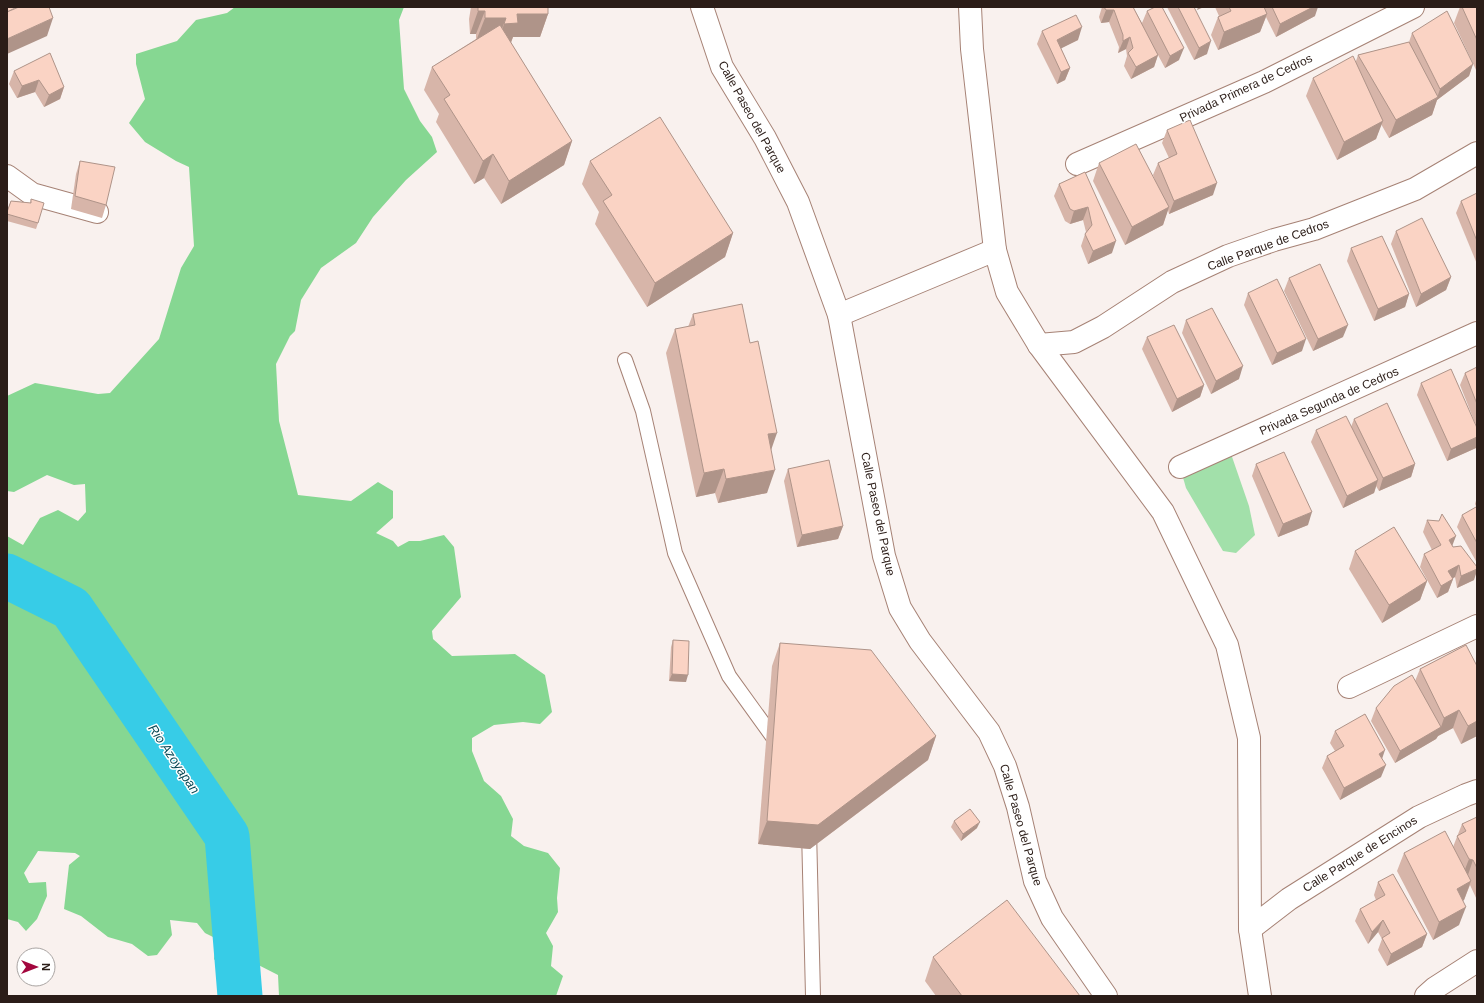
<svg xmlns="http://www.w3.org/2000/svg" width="1484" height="1003" font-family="Helvetica,sans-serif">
<rect width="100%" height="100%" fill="#f9f1ee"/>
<path fill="#a2e0aa" d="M1230,451l19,55 6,29 -19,18 -13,-2 -37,-63 -6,-21z"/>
<path fill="#86d792" d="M235,7h169l-5,13 5,69 16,32 12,16 5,15 -31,28 -33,37 -17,26 -35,25 -20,32 -6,31 -5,5 -14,28 3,57 19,74 53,6 27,-19 15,9v27l-17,15 17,8 5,6 11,-6h11l24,-6 10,12 7,50 -29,34 1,8 19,17 63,-2 30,21 7,37 -12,12 -17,-2 -29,3 -22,13v13l12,30 17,15 12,23 -2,17 13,10 24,7 12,15 -3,30 1,14 -12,21 7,13 -2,20 12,10 -7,20h-277l-1,-21 -33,-17 -21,12 -10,-11 3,-20 -12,-6 -8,-10 -27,-3 2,15 -15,20 -9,1 -16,-12 -24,-7 -27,-21 -17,-7 5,-44 11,-9 -5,-3 -37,-2 -14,22 5,10 17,-1 1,14 -10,23 -11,12 -8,-9 -11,-3v-383l16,9 17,-27 18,-8 20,11 8,-9 -1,-28 -11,1 -27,-10 -33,17 -7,-1v-95l28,-13 63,11 12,-1 49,-54 22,-71 13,-22 -5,-79 -13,-6 -31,-19 -16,-19 16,-24 -9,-35v-10l41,-13 19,-21 31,-7z"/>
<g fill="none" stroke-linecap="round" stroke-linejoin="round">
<path stroke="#37cce7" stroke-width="45" d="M7,576l64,32 156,228 13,160"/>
<g stroke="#a68275" stroke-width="16">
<g id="service">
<path d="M625,360l18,51 32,142 54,123 49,68"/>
<path d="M809,830l4,166"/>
</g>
</g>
<g stroke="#a68275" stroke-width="24">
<g id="minor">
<path d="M1077,164l187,-82 149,-75"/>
<path d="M7,176l25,18 65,18"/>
<path d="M1039,345l35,-3 29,-15 69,-45 56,-26 46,-16 40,-11 101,-40 62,-36"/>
<path d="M1180,467l297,-134"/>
<path d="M1349,687l128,-61"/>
<path d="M1250,929l39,-30 130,-82 47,-22 11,-4"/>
<path d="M1426,996l9,-8 42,-27"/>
</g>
</g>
<g stroke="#a68275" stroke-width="24">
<g id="tertiary">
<path d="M702,7l20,60 43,71 33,64 41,113 45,241 16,52 20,33 69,91 16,34 13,41 17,74 17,37 54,78"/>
<path d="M970,7l2,42 23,201 12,42 32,53 124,167 64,133 22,93 1,191 10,67"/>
<path d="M839,315l156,-65"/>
</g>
</g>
<use href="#service" stroke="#fff" stroke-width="14"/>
<use href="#minor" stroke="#fff" stroke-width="22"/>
<use href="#tertiary" stroke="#fff" stroke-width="22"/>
</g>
<g fill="#d7b5a9">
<path d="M471,7h77v7l-8,23h-27l-2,6 61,98 -8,24 -63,39 -17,-26 -10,6 -38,-62 3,-8 -15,-24 8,-23 44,-28v-5h-6l-1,-15z"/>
<path d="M1102,7h31l9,16 5,-12 32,49 -14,8 -7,-13 -4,12 -23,12 -7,-13 3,-10 -1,-7 -8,4 1,-6 -10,-25 -8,1 -2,-6z"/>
<path d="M1167,7h27l13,47 -13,6z"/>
<path d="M1215,7h98l2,9 -39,21 -10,-20 -6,15 -42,18 -7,-15 7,-18 1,-1z"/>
<path d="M1460,7h17v65l-23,-49z"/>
<path d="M1042,31l36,9 -17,8 9,20 -5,12 -8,4 -20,-40z"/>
<path d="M1412,33l61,31 -4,12 -32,24 -5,15 -43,23 -8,-14 -5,15 -39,21 -31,-64 7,-18 43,-17 2,-6 51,-13z"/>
<path d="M14,71l50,16 -4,12 -16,8 -9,-15 -18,6 -8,-14z"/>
<path d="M1167,130l46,65 -44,19 -1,-4 -5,15 -38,20 -32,-64 6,-18 56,17 -2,-5 5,-12 11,-5 -7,-15z"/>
<path d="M80,161l26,44 -4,13 -31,-9 5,-35z"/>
<path d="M590,161l143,72 -8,24 -78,50 -52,-83 4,-12 -17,-28z"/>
<path d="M1085,172l27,81 -24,11 -7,-18 4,-12 1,-2 -3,-12 -13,4 -5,-3 -11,-25 5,-12z"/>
<path d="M1477,193v71l-21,-51 5,-12z"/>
<path d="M31,199l7,24 -2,6 -29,-8v-10l4,-10 19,2z"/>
<path d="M1396,231l55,46 -5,13 -30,17 -25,-63z"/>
<path d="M1351,248l58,46 -4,13 -31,14 -27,-60z"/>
<path d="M1289,278l54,59 -30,14 -29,-60z"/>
<path d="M1248,293l54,58 -30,14 -28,-60z"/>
<path d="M693,314l78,136 -4,43 -49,10 -3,-10 -19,4 -30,-144 9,-24 13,-2z"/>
<path d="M1186,320l53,59 -28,15 -29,-61z"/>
<path d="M1147,337l57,48 -4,12 -28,15 -30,-63z"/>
<path d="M1477,367v61l-17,-43 5,-12z"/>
<path d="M1421,383l56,45v17l-1,3 -29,13 -30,-66z"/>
<path d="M1354,419l61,45 -4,13 -32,14 -3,-5 -2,7 -31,15 -32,-66 5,-12 35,-3z"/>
<path d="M1256,464l52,61 -30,12 -26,-61z"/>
<path d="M788,469l55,57 -5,13 -41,8 -13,-66z"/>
<path d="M1477,497v11l-2,-4z"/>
<path d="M1477,509v54l-20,-36 5,-12z"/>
<path d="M1427,520l25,26 22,34 -17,8 -2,-11 -3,2h1l-5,13 -11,6 -17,-31 4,-13 8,-4 -9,-18z"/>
<path d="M1355,551l72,30 -7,19 -38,23 -33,-54z"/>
<path d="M673,640l13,42 -17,-1 2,-34z"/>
<path d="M780,643l156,93 -8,24 -118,89 -52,-5 14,-178z"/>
<path d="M1466,645l11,91 -16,8 -8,-16 -15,8 -2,3 -41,24 -24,-42 5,-13 39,-27 5,-12z"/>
<path d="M1335,731l47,27 -1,19 -41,23 -18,-32 5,-12 8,-5 -5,-8z"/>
<path d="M1477,817v83l-7,-15 -6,15 -1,1 -4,24 -26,15 -36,-69 7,-18 49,-6 9,-23z"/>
<path d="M954,821l23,7 -16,13 -10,-14z"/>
<path d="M1378,882l49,52 -5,13 -35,19 -9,-16 4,-11 -4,-7 -10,12 -13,-23 5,-12 16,-9 -2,-5z"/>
<path d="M933,957l147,39h-144l-11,-15z"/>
</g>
<g fill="#af9489">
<path d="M1198,7h6l-7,3z"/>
<path d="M1313,7h5l-3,9 -39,21 4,-13z"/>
<path d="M1106,10h8l-5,12 -8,1z"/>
<path d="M478,11h7l-9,23h-6z"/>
<path d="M517,14h31l-8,23h-27l-4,10 -13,1 8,-24z"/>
<path d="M1267,14l-7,18 -42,18 6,-18z"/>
<path d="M53,18l-6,18 -40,18v-15z"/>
<path d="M485,18h21l-9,24 -21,-1z"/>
<path d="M1082,27l-4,13 -26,13 5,-13z"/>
<path d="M1130,37l-4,12 -8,4 5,-12z"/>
<path d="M1211,41l-4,13 -13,6 5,-12z"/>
<path d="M1184,48l-5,12 -14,8 5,-12z"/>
<path d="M1158,55l-4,12 -23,12 5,-12z"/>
<path d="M1473,64l-4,12 -32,24 -5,15 -43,23 7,-18 41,-22 3,-9z"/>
<path d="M1070,68l-5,12 -8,4 4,-12z"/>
<path d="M39,80l-4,12 -18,6 5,-12z"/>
<path d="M64,87l-4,12 -16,8 5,-12z"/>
<path d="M1383,121l-7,18 -39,21 7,-18z"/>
<path d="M572,141l-8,24 -63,39 8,-23z"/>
<path d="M493,154l-9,24 -10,6 9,-23z"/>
<path d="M1217,183l-4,12 -44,19 5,-13z"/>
<path d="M1088,207l-5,13 -13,4 4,-13z"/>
<path d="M1169,207l-6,18 -38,20 7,-18z"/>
<path d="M733,233l-8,24 -78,50 8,-24z"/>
<path d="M1116,241l-4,12 -24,11 5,-13z"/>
<path d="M1451,277l-5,13 -30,17 5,-13z"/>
<path d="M1409,294l-4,13 -31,14 4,-12z"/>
<path d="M1348,325l-5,12 -30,14 5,-12z"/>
<path d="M1306,339l-4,12 -30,14 5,-12z"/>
<path d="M1243,366l-4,13 -28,15 5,-13z"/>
<path d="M1204,385l-4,12 -28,15 5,-13z"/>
<path d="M777,433l-8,23 -1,-22z"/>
<path d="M1477,437v8l-1,3 -29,13 4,-12z"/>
<path d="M1415,464l-4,13 -32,14 4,-13z"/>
<path d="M724,469l-9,24 -19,4 8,-24z"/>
<path d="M775,470l-8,23 -49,10 8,-24z"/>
<path d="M1378,480l-4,13 -31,15 4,-12z"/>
<path d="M1312,512l-4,13 -30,12 5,-13z"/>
<path d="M843,526l-5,13 -41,8 5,-12z"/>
<path d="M1456,536l-5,13 -2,-9z"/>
<path d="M1459,565l-4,12 -11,6 4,-12z"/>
<path d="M1477,569v2l-3,9 -17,8 4,-12z"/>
<path d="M1453,579l-5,13 -11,6 4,-12z"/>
<path d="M1427,581l-7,19 -38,23 7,-18z"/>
<path d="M672,674l16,1 -2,7 -17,-1z"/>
<path d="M1459,710l-6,18 -15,8 -2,3 -41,24 5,-12 41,-24 3,-9z"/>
<path d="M1477,721v15l-16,8 7,-18z"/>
<path d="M936,736l-8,24 -118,89 -52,-5 9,-23z"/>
<path d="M1385,750l-4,12 -2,-8z"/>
<path d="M1386,765l-5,12 -41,23 4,-12z"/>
<path d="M980,822l-3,6 -16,13 2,-7z"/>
<path d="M1469,859l4,1 -6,18 -5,-1z"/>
<path d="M1471,881l-7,19 -14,8 7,-19z"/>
<path d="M1466,907l-7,18 -26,15 6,-18z"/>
<path d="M1383,920l-5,12 -10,12 4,-12z"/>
<path d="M1427,934l-5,13 -35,19 4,-12z"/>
</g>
<g fill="#fad3c4" stroke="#af9489">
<path d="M7,7h10l-10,5z"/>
<path d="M19,7h30l4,11 -46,21v-27z"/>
<path d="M478,7h70v7h-31l1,9 -14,1 2,-6h-21v-7h-7z"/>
<path d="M1104,7h29l25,48 -22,12 -8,-14 5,-5 -3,-11 -7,4v-6l-9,-25h-8z"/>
<path d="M1155,7h7l22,41 -14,8 -23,-45z"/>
<path d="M1178,7h16l17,34 -12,7z"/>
<path d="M1229,7h35l3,7 -43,18 -6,-15 13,-6z"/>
<path d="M1272,7h41l-33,17z"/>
<path d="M1462,7h15v33z"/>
<path d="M1447,11l26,53 -33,25 -28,-56z"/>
<path d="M1076,15l6,12 -25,13 13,28 -9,4 -19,-41z"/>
<path d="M500,25l72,116 -63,40 -16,-27 -10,7 -39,-62 6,-4 -18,-28z"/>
<path d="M1409,42l29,55 -42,23 -38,-65z"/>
<path d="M50,53l14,34 -15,8 -10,-15 -17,6 -8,-15z"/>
<path d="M1353,56l30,65 -39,21 -31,-64z"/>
<path d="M660,117l73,116 -78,50 -52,-82 9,-6 -22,-34z"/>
<path d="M1190,120l27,63 -43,18 -16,-38 19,-9 -10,-24z"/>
<path d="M1136,144l33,63 -37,20 -33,-64z"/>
<path d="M80,161l35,6 -9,38 -31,-9z"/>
<path d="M1085,172l31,69 -23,10 -8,-17 7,-9 -4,-18 -14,4 -4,-2 -11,-25z"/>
<path d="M1477,193v48l-16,-40z"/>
<path d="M31,199l13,4 -6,20 -31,-9v-2l4,-11 20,2z"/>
<path d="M1422,218l29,59 -30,17 -25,-63z"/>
<path d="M1382,236l27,58 -31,15 -27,-61z"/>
<path d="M1320,264l28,61 -30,14 -29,-61z"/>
<path d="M1277,279l29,60 -29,14 -29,-60z"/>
<path d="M742,304l8,39 8,-2 19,92 -9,1 7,36 -49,9 -2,-10 -20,4 -29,-144 20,-4 -2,-11z"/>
<path d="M1212,308l31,58 -27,15 -30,-61z"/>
<path d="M1174,325l30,60 -27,14 -30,-62z"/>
<path d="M1477,367v37l-12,-31z"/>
<path d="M1451,369l26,59v9l-26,12 -30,-66z"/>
<path d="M1387,403l28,61 -32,14 -29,-59z"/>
<path d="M1346,416l32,64 -31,16 -31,-66z"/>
<path d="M1284,452l28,60 -29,12 -27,-60z"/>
<path d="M829,460l14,66 -41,9 -14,-66z"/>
<path d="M1476,507l1,2v34l-15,-28z"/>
<path d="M1442,514l14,22 -7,4 4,7 8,-1 16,21v2l-16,7 -2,-11 -11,6 5,8 -12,7 -17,-32 17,-9 -14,-25 12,1z"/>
<path d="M1394,527l33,54 -38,24 -34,-54z"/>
<path d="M673,640l16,1 -1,34 -16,-1z"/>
<path d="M780,643l91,7 65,86 -118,89 -51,-4z"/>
<path d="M1466,645l11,21v55l-9,5 -9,-16 -15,8 -24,-49z"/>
<path d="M1412,675l29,52 -41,24 -24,-43 18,-22z"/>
<path d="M1365,714l20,36 -6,4 7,11 -42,23 -17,-32 17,-10 -9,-15z"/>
<path d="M970,809l10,13 -17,12 -9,-13z"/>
<path d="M1477,817v51l-4,-8 -4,-1 -12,-23 9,-5 -4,-7z"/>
<path d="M1445,831l26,50 -14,8 9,18 -27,15 -35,-69z"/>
<path d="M1393,874l34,60 -36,20 -9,-16 8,-5 -7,-13 -11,12 -12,-23 25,-14 -7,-13z"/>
<path d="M1007,900l73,96h-118l-29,-39z"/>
</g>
<g text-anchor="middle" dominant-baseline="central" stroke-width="3" stroke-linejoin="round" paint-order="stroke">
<g font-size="12" fill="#2b1d18" stroke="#fff">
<text transform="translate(1246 88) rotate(-25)">Privada Primera de Cedros</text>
<text transform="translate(752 117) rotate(61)">Calle Paseo del Parque</text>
<text transform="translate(1268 245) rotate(-20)">Calle Parque de Cedros</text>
<text transform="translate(1329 401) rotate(-24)">Privada Segunda de Cedros</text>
<text transform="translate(878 514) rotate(78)">Calle Paseo del Parque</text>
<text transform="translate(1021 825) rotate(74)">Calle Paseo del Parque</text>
<text transform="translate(1360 854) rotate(-32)">Calle Parque de Encinos</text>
</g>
<g font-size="13" font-style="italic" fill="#094955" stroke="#fff">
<text transform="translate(174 759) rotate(56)">Rio Azoyapan</text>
</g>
</g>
<rect width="1484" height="1003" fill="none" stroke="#2b1d18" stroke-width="16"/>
<g transform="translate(36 967) rotate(90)"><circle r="19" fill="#ffffff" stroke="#aaa5a3"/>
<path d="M0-3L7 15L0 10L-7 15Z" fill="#a3063e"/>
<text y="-6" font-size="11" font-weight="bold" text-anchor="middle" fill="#2b1d18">N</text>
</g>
</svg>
